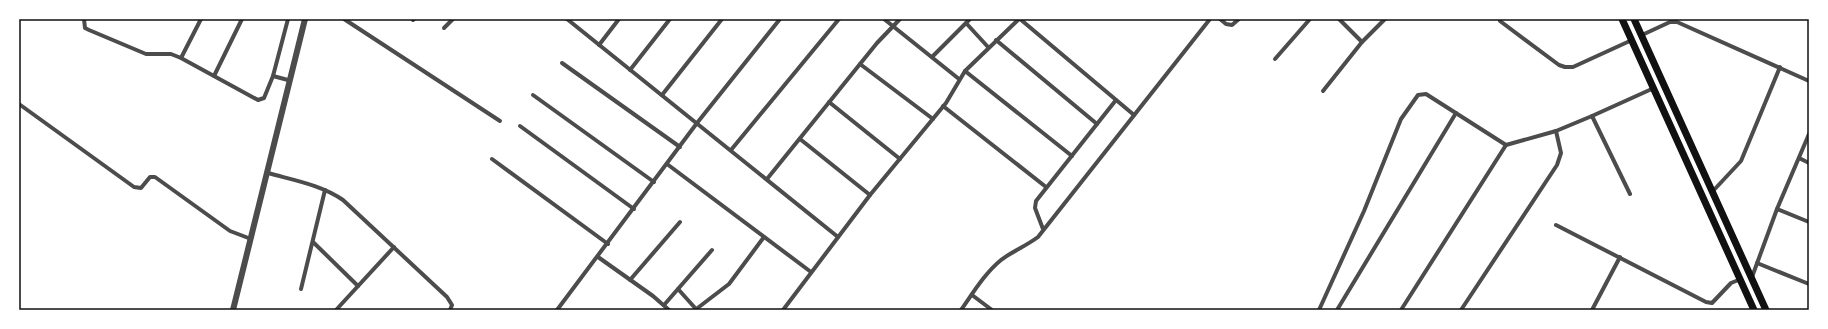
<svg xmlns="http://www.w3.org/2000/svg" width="1828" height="329" font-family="'Public Sans',sans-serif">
<rect width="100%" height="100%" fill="#fff"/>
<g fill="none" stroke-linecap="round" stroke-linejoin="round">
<g stroke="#4c4c4c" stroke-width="4">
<path d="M84,19l1,9 4,2 57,24h25l10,4 77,42 6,-2 9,-22 15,4"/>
<path d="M344,19l156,102"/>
<path d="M567,19l271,218"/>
<path d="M884,19l75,60"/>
<path d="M1020,19l114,96"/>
<path d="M1220,19l6,5 6,1 7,-6"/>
<path d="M1339,19l23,23 23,-23"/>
<path d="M413,20l1,-1"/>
<path d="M1500,21l59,44 6,2h8l59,-27"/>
<path d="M966,23l22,24"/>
<path d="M444,28l9,-9"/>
<path d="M1642,35l28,-13h7l132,59"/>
<path d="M996,40l101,84"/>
<path d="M599,45l20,-26"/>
<path d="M932,57l38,-38"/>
<path d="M181,58l20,-39"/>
<path d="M1275,59l35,-40"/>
<path d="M562,63l118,84"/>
<path d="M860,64l73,55"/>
<path d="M630,70l40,-51"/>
<path d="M965,71l107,85"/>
<path d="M214,76l28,-57"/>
<path d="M273,76l15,-57"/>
<path d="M1323,91l39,-49"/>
<path d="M533,95l121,87"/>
<path d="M662,95l60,-76"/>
<path d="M829,102l71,57"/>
<path d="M19,104l115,83 7,1 9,-11h5l75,54 21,8"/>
<path d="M943,106l103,81"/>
<path d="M1592,116l62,-28"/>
<path d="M520,126l114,83"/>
<path d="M800,139l70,56"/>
<path d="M731,150l108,-131"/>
<path d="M1799,158l10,5"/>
<path d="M492,159l116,85"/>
<path d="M667,164l144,108"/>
<path d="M268,173c25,7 54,12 75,27l104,97 5,8 -2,5"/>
<path d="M767,179l110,-136 23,-24"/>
<path d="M1713,191l28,-30 39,-94"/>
<path d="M1777,209l32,13"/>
<path d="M1556,225l150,77 6,1 19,-20 10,-4"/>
<path d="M1043,229l-8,-21 1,-7 80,-101"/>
<path d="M313,242l45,44"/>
<path d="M598,257l55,39 16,14"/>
<path d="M1757,263l52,21"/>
<path d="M1752,277l25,-68 32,-75"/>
<path d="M630,280l50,-58"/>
<path d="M301,289l24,-99"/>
<path d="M678,289l18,20"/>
<path d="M972,295l20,15"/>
<path d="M664,305l48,-55"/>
<path d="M336,310l58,-63"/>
<path d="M557,310l140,-187 83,-104"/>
<path d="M695,310l34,-26 35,-47"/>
<path d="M783,310l87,-115 76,-92 19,-32 54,-52"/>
<path d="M961,310c12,-17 24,-37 40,-50 12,-9 25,-14 37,-23l172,-218"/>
<path d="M1319,310l45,-99 37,-92 17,-24 8,-1 80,51"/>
<path d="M1337,310l119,-197"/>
<path d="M1401,310l105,-165 50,-14 36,-15 38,78"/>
<path d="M1461,310l96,-145 4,-12 -5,-22"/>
<path d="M1592,310l28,-53"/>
</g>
<path stroke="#4c4c4c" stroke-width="6" d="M233,310l72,-291"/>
<g stroke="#111" stroke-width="7">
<path d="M1622,19l132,291"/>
<path d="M1634,19l132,291"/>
</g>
</g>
<rect width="1828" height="329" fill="none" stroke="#ffffff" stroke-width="40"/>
<rect x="20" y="20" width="1788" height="289" fill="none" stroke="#111" stroke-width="1.5"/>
</svg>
